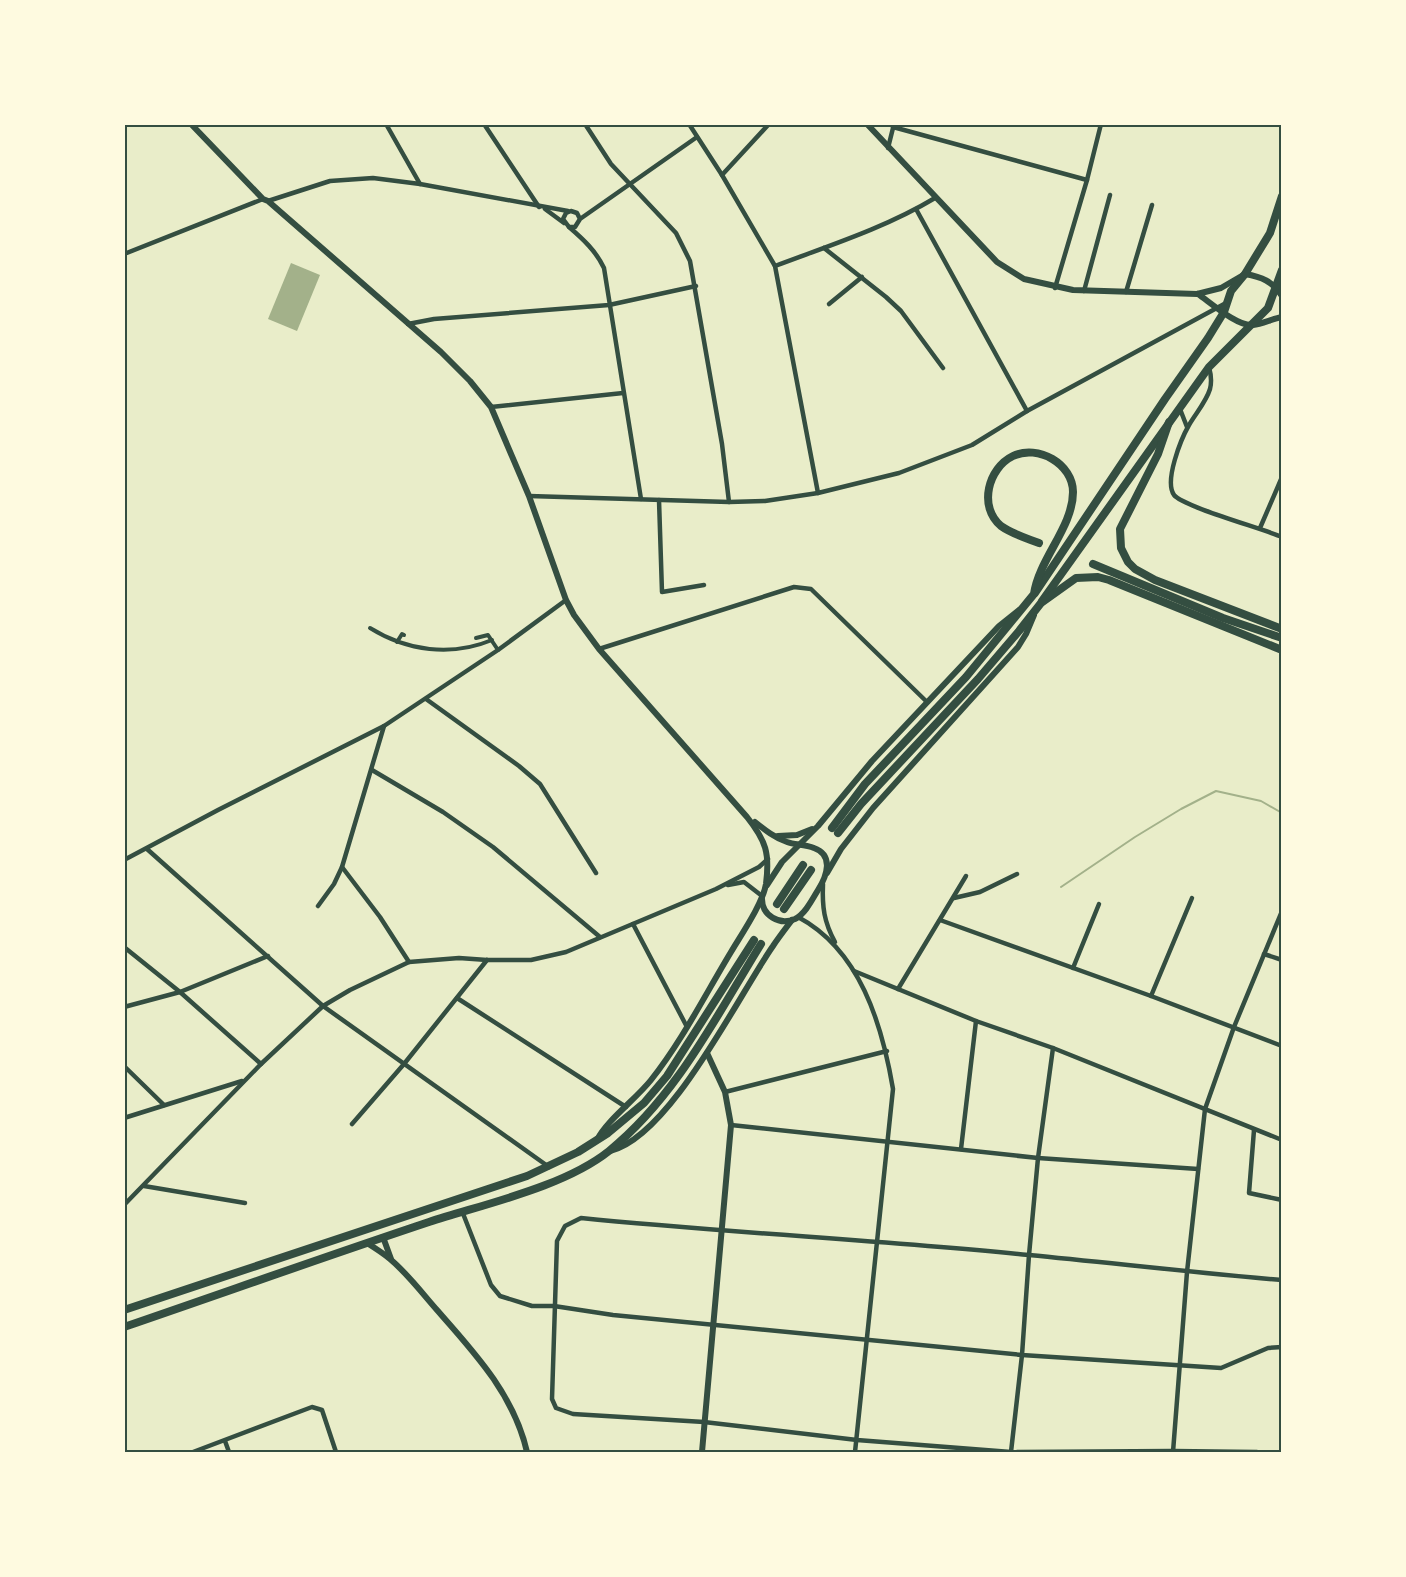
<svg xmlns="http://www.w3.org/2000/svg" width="1406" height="1577" font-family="'PT Sans',sans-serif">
<rect width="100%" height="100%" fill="#e9edc9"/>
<path fill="#a3b18a" d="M291,263l29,12 -23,56 -29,-12z"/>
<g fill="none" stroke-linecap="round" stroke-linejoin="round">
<path stroke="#a3b18a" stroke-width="2" d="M1061,887l74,-50 46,-28 35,-18 45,10 21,12"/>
<g stroke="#344e41" stroke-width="4">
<path d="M370,628c37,23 81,29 122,12"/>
<path d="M476,638l12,-3 10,15"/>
<path d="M397,642l5,-8 2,1"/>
</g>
<g stroke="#344e41" stroke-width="4.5">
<path d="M386,124l34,60"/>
<path d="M484,124l55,83"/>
<path d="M585,124l26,40 65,69 14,28 32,183 7,58"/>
<path d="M689,124l33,51 53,91 43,227"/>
<path d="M893,127l194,53"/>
<path d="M888,148l6,-24"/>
<path d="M722,175l47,-51"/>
<path d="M268,201l62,-20 43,-3 47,6 148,27"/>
<path d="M545,209l19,14"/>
<path d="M916,209l111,202"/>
<path d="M580,219l-3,-6 -6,-2 -5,2 -3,6 6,8h6l5,-8 117,-82"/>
<path d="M569,227c14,12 27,24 35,41l37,231"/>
<path d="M824,248l62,49 15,14 42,57"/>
<path d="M124,254l139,-55"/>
<path d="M775,266c53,-20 110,-38 160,-68"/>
<path d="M1055,288l32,-108 14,-56"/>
<path d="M1084,291l26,-96"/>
<path d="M1126,292l26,-87"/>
<path d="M829,304l33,-27"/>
<path d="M408,324l26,-5 175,-14 87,-19"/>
<path d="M1209,367c2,7 3,14 1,22 -4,13 -14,24 -21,36 -8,14 -25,56 -15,70 10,12 87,33 108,42"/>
<path d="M491,407l132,-14"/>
<path d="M1180,409l7,18"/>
<path d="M529,496l200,6 36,-1 53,-8 81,-20 73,-28 55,-34 199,-108"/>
<path d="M659,500l3,92 42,-7"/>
<path d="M1260,528l22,-51"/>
<path d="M599,649l195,-62 17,2 116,113"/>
<path d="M426,699l93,67 21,18 56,89"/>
<path d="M372,770l71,42 50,35 107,90"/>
<path d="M147,849l176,157 226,161"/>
<path d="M124,860l94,-50 166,-84 114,-76 68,-50"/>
<path d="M342,867l38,50 29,45"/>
<path d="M823,884c-1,23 1,38 12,58"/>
<path d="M728,885l16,-3 18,14"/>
<path d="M954,898l26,-6 37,-18"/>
<path d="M318,906l16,-22 8,-17 42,-141"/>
<path d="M798,917c62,33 84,107 95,172l-38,363"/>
<path d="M940,920l211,76 131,50"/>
<path d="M633,924l54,103"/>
<path d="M124,947l56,45 81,72"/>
<path d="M1264,954l18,6"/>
<path d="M1073,968l26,-64"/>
<path d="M854,971l122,50 77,27 229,92"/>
<path d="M898,989l68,-113"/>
<path d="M1151,996l41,-98"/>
<path d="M457,998l169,109"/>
<path d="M124,1007l56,-15 88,-36"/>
<path d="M124,1066l40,39"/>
<path d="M725,1092l162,-41"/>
<path d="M124,1118l118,-37"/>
<path d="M352,1124l52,-60 83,-104"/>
<path d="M731,1125l307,33 160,11"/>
<path d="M1254,1130l-5,63 33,7"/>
<path d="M961,1149l15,-128"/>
<path d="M144,1186l101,17"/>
<path d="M124,1205l137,-141 62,-58 27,-16 59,-28 50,-4 28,2h44l35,-8 150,-63 43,-22 9,-8"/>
<path d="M462,1211l29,74 9,11 32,10h22l59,9 409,40 199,13 47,-20 14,-1"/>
<path d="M225,1441l4,11"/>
<path d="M193,1452l119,-45 10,3 14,42"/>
<path d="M1011,1452l-154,-12 -153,-18 -131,-8 -17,-6 -4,-9 5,-158 8,-15 16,-8c149,15 298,22 448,37 84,8 168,18 253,25"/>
<path d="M1011,1452l11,-97 7,-100 9,-97 15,-110"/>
<path d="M1017,1452l156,-1 84,1"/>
<path d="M1173,1452l14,-180 18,-163 29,-82 48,-116"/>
</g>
<g stroke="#344e41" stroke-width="6">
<path d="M191,124l72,75 5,2 173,151 29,29 21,26 38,89 37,104 8,15 25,34 148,168c19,24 23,36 19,67 -3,19 -25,51 -35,68 -26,43 -49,89 -80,128 -15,19 -44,40 -54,60"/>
<path d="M867,124l130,138 27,17 49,11 124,4 24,-6 24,-14c17,3 27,7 37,22"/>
<path d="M1198,294c13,9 40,33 55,31 9,-1 19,-6 29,-8"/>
<path d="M755,822c10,8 20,16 32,20 8,3 18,2 27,6 20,7 13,28 4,42 -6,10 -13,24 -23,29 -16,7 -33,-4 -33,-20"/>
<path d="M778,836l19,-1 15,-6"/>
<path d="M827,873l14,-24 32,-41 145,-161 8,-13 8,-19"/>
<path d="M767,885l15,-23 36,-36 54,-65 127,-135 20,-16"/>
<path d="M610,1151c60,-14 128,-155 163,-205 6,-9 13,-18 19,-26"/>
<path d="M383,1237l8,22"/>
<path d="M367,1243c8,5 16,10 23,16 17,14 32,34 47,51 38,43 77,85 90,142"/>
<path d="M702,1452l29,-327 -6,-33 -18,-39"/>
</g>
<g stroke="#344e41" stroke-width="8">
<path d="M1035,593l130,-194 43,-61 16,-26 7,-21 14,-17 25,-41 12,-37"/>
<path d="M1042,601l167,-234 59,-59 14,-38"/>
</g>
<g stroke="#344e41" stroke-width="8">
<path d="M1169,422l-11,32 -38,75 1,19 7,14 7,7 20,11 127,49"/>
<path d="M1093,564l130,54 59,20"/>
<path d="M832,828l33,-44 101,-107 68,-83c5,-35 39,-67 39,-102 0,-28 -35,-48 -60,-36 -25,12 -35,51 -12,70 11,8 25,12 38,17"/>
<path d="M838,833l23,-29 117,-125 41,-48 22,-28 35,-25 22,-1 11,3 173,70"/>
<path d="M777,904l26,-39"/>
<path d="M784,909l27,-39"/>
<path d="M124,1310l403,-134 51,-24 30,-19 36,-30 23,-27 87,-136"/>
<path d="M124,1327c102,-35 203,-71 305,-105 55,-18 135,-35 180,-71 67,-54 108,-136 152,-207"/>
</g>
</g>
<rect width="1406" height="1577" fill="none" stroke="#fefae0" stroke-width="252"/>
<rect x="126" y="126" width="1154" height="1325" fill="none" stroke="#344e41" stroke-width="2"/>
</svg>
